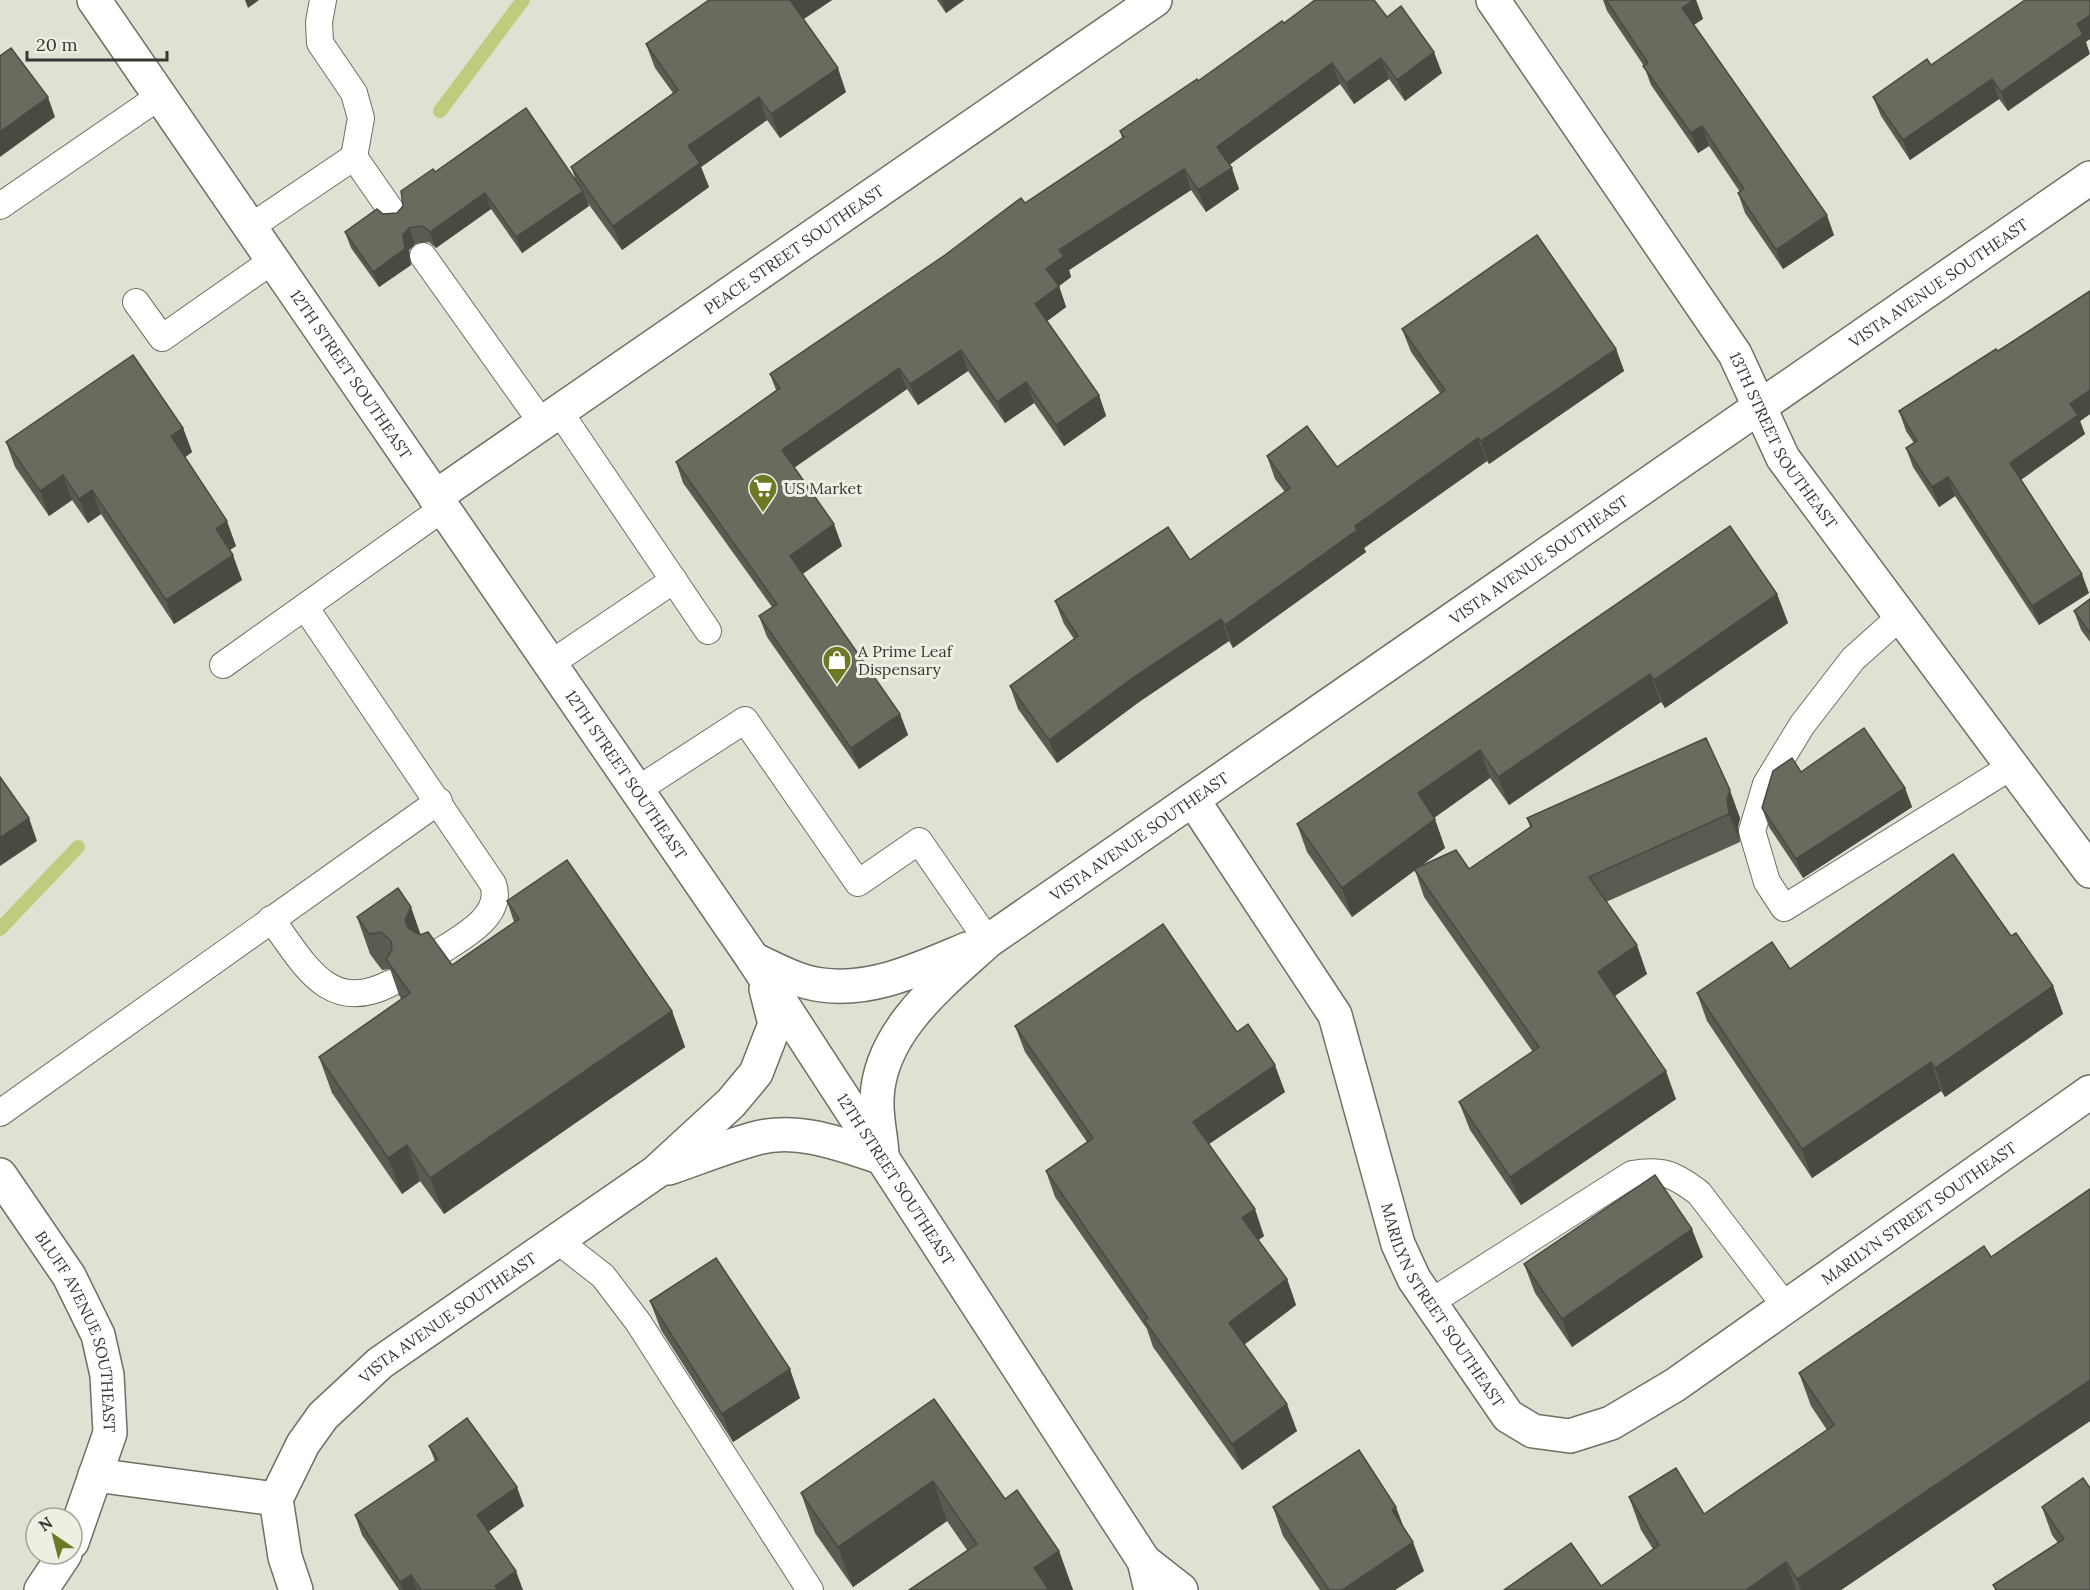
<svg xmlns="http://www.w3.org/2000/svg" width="2090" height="1590" font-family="Lora,serif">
<rect width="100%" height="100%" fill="#dfe1d3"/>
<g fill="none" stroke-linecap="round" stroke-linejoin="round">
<g stroke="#c0cc7d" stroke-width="14">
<path d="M440,111l83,-111"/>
<path d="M0,929l78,-82"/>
</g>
<g stroke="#6e7064" stroke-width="28">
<g id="lane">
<path d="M323,0l-4,22 1,21 34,50 7,25 -7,39"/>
<path d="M0,206l160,-110"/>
<path d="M249,228l105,-71 41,59"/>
<path d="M423,256l119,167"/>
<path d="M136,302l26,36 110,-77"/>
<path d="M559,411l149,220"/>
<path d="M305,607l188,277c12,34 -37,56 -60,72"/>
<path d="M1901,616l-48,43 -51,66 -36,59 -14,47 15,51 17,26 228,-142"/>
<path d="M550,664l124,-84"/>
<path d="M223,665l219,-156"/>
<path d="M637,790l108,-70 113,163 61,-42 69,100"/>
<path d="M271,919c33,44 57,97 120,64"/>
<path d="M0,1113l439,-312"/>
<path d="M557,1240l46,36 35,46 172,268"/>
<path d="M1431,1302l201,-128c31,-5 42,0 67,19l87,114"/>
</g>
</g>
<g stroke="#6e7064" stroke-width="36">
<g id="street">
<path id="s1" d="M1493,0l242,354 48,104 307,413"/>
<path id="s2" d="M435,497l720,-497"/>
<path id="s3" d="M1193,800l142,215 63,229 16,35 94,137 25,15 37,5 41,-13 64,-38 415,-293"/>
</g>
</g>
<g stroke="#6e7064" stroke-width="36">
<g id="secondary">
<path id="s4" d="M94,0l659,959 391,602 7,29"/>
<path d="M753,959c22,10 44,23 69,26 50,7 100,-17 145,-36"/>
<path id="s5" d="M882,1154c-1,-18 -6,-37 -5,-55 2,-68 66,-117 111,-158l1102,-763"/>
<path d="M669,1168c29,-10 58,-22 88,-30 42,-11 86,7 126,20"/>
<path id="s6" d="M0,1175l69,101 29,59 9,40 3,58 -38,109"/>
<path d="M95,1475l181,24"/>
<path id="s7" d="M276,1499l27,-55 20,-28 57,-53 276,-191 75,-69 25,-30 19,-49 -9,-35"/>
<path d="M276,1499l9,58 11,33"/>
<path d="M1144,1561l37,29"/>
<path d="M41,1590l24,-36"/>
</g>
</g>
<use href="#lane" stroke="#fff" stroke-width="26"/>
<use href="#street" stroke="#fff" stroke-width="33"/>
<use href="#secondary" stroke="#fff" stroke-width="33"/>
</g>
<g fill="#595c51">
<path d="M709,0h123l-29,19 43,73 -66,46 -13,-18 -66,47 8,20 -87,63 -35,-48 2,4 -67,47 -31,-44 -55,39 -7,-6 -14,2 -6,6 2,15 -32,22 -28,-39 -6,-16 38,-18 14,-1 38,-41 140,6 -4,-11 102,-74 -18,-25 -9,-24z"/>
<path d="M937,0h27l-18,13z"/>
<path d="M1603,0h93l7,19 -9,6 140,210 -51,34 -38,-56 -7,-20 2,-1 -31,-46 -11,7 -47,-68 -7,-19 -37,-55z"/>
<path d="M1387,17l55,56 -37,28 -16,-22 -35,25 -14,-20 -111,81 10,24 -33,23 -15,-22 -122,80 2,7 -12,9 7,21 -19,14 52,74 7,21 -42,30 -30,-43 -29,20 -37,-52 -50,34 -11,-16 -113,79 48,78 -40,28 98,140 8,21 -49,34 -92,-132 -8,-21 13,-9 -89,-124 -7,-21 100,-72 -6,-16 352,-236 -2,-7 78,-50 86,-58z"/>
<path d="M2086,42l-78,69 -9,-12 -89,61 -29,-44 -8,-19 58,-32z"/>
<path d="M2090,291v123l-10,7 5,13 -64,46 68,113 -50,32 -84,-129 -16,11 -26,-40 -7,-19 8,-5 -8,-12 -7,-20 99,-60z"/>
<path d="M1402,329l214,20 8,22 -135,93 -2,-3 -123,87 2,4 -133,96 -4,-7 -90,61 -82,61 -39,-54 -8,-23 64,-47 -10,-15 -9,-23 135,-41 95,-68 -10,-13 -8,-23 70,11 103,-74 -29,-41z"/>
<path d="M183,428l9,24 -7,5 51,89 -6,4 12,30 -68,44 -73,-110 -13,9 -16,-23 -23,16 -34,-49 -9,-25z"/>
<path d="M1777,594l11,29 -123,85 -4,-6 -152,103 -19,-27 -56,40 11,30 -25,18 49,3 61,-42 -3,-9 179,-80 34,80 -2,9 2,15 -134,60 41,72 -32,22 61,103 -155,106 -51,-75 -11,-28 74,-50 -109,-155 -9,-27 -63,47 -45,-65 -10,-28z"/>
<path d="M2090,599v43l-9,-12 -7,-19z"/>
<path d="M1905,788l7,19 -109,71 -34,-51 -7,-19z"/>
<path d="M507,901l165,110 13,36 -241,167 -24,-33 -18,13 -70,-101 -13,-36 82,-58 -2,-4 -9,-26 -8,1 -12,-16 -13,-37 64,17 31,31 62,-43z"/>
<path d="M2011,936l42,50 10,28 -118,83 -4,-6 -129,87 -105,-157 -10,-28 93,-24z"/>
<path d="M1015,1026l222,6 48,60 -76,52 55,92 -6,4 29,39 9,26 -52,40 53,86 -55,39 -89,-123 -6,-18 -92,-132 -9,-26 41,-29 -62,-90z"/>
<path d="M1703,1257l-131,90 -37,-54 -11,-29z"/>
<path d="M650,1301l150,97 -67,44 -72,-112z"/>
<path d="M1799,1373l291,48 -249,169h-337l97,-4 52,-37 -12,-19 -12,-33 75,17 123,-84 -16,-24z"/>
<path d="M934,1399l71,100 54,52 14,39h-164l58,-40 -20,-29 -94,66 -38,-54 -14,-40z"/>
<path d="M429,1446l95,60 -36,26 35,58h-124l-37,-55 -7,-20 80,-54z"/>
<path d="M2090,1488v102h-95l-2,-5 65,-42 -6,-8 -10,-28z"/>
<path d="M1273,1507l151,64 -29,19h-75l-37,-54z"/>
</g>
<g fill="#494b42">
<path d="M245,0h14l-11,8z"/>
<path d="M790,0h42l-34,23z"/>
<path d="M942,0h22l-18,13z"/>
<path d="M1694,0h2l7,19 -14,8 -7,-19z"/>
<path d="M2090,15v24l-4,3 4,12 -82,57 -7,-19 76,-68z"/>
<path d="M1434,52l8,21 -37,28 -8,-21z"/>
<path d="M1381,58l8,21 -35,25 -8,-21z"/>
<path d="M1332,63l8,21 -115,84 -8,-21z"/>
<path d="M838,68l8,24 -66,46 -9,-24z"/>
<path d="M1992,79l7,20 -89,61 -7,-20z"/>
<path d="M48,97l7,20 -55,40v-25z"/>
<path d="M759,97l8,23 -66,47 8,20 -87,63 -9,-24 75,-80z"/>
<path d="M1702,126l7,20 -11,7 -7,-20z"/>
<path d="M1232,168l7,21 -33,23 -8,-22z"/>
<path d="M1184,169l7,21 -122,80 2,7 -12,9 7,21 -24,18 -7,-21 11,-35 13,-19z"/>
<path d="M583,191l6,15 -67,47 -6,-16z"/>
<path d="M485,193l6,16 -55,39 -6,-16z"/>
<path d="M1827,215l7,20 -51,34 -7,-19z"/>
<path d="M409,228l6,16 -6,6 2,15 -32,22 -6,-15z"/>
<path d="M1616,349l8,22 -135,93 -8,-23z"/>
<path d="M961,350l7,21 -50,34 -8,-21z"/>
<path d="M899,368l8,21 -118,82 -7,-21z"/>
<path d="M1026,382l8,21 -29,20 -8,-21z"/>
<path d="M2090,390v24l-10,7 5,13 -68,48 -7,-19 60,-59z"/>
<path d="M1099,395l7,21 -42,30 -8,-21z"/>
<path d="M183,428l9,24 -12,9 -9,-25z"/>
<path d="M1478,438l9,23 -123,87 2,4 -133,96 -8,-23 130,-99z"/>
<path d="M63,475l9,25 -23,16 -9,-25z"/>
<path d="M1948,477l7,19 -16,11 -7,-20z"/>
<path d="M92,490l9,24 -13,9 -9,-24z"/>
<path d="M227,521l9,25 -11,7 -9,-24z"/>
<path d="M834,524l8,22 -45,32 -7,-22z"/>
<path d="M233,555l9,25 -68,44 -8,-24z"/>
<path d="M2082,574l7,19 -50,32 -7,-19z"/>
<path d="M1777,594l11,29 -123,85 -11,-28z"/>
<path d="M1221,619l8,22 -90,61 -82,61 -8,-23 82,-61z"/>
<path d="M1650,674l11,28 -152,103 -11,-28z"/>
<path d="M900,714l8,21 -49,34 -8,-21z"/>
<path d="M1480,750l10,28 -62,44 -10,-29z"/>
<path d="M1905,788l7,19 -109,71 -7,-19z"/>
<path d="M1730,790l10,28 -2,9 2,15 -11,-28 -2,-15z"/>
<path d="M29,818l8,23 -37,25v-28z"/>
<path d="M1435,819l10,29 -93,69 -10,-29z"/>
<path d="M411,907l13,37 -3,21 -16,-45z"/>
<path d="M1637,945l10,29 -39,26 -10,-28z"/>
<path d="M2053,986l10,28 -118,83 -10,-29z"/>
<path d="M672,1011l13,36 -241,167 -14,-36z"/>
<path d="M1931,1062l10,29 -129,87 -10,-29z"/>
<path d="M1275,1065l10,27 -82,56 -10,-26z"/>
<path d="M1666,1071l10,28 -155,106 -11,-28z"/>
<path d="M407,1145l13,36 -18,13 -14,-36z"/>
<path d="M1255,1209l9,27 -12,9 -10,-27z"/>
<path d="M1692,1229l11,28 -131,90 -10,-28z"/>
<path d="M1287,1279l9,26 -58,44 -9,-26z"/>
<path d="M790,1369l10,29 -67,44 -11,-28z"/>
<path d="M2090,1380v41l-249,169h-40l-4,-11z"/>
<path d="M1287,1404l10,27 -55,39 -10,-26z"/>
<path d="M933,1481l14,40 -94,66 -15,-40z"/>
<path d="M517,1487l7,19 -40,29 -7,-20z"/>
<path d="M1396,1507l11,29 -15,-26z"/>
<path d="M1413,1542l11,29 -29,19h-53z"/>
<path d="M1059,1551l14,39h-31l-8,-22z"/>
<path d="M1786,1562l10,28h-50z"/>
<path d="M516,1571l7,19h-26l-2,-4z"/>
<path d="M411,1575l6,15h-14l-3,-8z"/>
</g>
<g fill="#686b5e" stroke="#494b42" stroke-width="1.5">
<path d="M709,0h81l48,68 -67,46 -12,-17 -71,49 12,17 -87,63 -42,-59 107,-77 -32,-46z"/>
<path d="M1315,0h59l13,17 14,-11 33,46 -37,28 -16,-22 -35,25 -14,-20 -115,84 15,21 -34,22 -14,-21 -125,81 5,6 -18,13 13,17 -24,18 64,91 -43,30 -30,-43 -29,20 -36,-52 -51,34 -11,-16 -117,82 52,74 -44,32 110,158 -49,34 -92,-132 18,-12 -101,-142 104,-74 -10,-14 175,-119 76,-57 4,5 99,-66 -4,-6 77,-52 1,2 84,-60 2,2z"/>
<path d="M1606,0h88l-12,8 145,207 -51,35 -38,-57 6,-4 -42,-63 -11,7 -48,-67 5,-3z"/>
<path d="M2025,0h65v15l-13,9 6,10 -82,58 -9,-13 -89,61 -30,-43 54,-38 4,6z"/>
<path d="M11,48l37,49 -48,35v-76z"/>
<path d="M526,108l57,83 -67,46 -31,-44 -55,39 -7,-6 -14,2 -6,7 2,14 -32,23 -28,-40 32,-23 6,5 14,-1 6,-7 -2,-15 32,-22 2,3z"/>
<path d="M1537,235l79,114 -135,92 -3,-3 -123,88 2,4 -132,95 -4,-6 -90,60 -82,61 -39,-54 68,-50 -23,-35 113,-74 22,33 100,-72 -23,-32 40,-30 30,41 108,-77 -43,-61z"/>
<path d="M2090,291v99l-20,14 8,11 -68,48 72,111 -50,32 -84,-129 -16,10 -26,-39 11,-7 -18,-30 97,-62 2,2z"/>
<path d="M133,355l50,73 -12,8 56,85 -11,8 17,26 -67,45 -74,-110 -13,9 -16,-24 -23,16 -34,-49z"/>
<path d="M1730,526l47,68 -123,86 -4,-6 -152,103 -18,-27 -62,43 17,26 -93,69 -45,-64z"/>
<path d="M2090,599v34l-16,-22z"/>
<path d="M1864,728l41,60 -109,71 -34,-51 11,-37 19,-13 9,14z"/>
<path d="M1706,738l24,52 -3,9 2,15 -140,63 48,68 -39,27 68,99 -156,106 -51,-75 80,-55 -125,-178 42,-19 13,19 63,-43 -5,-8z"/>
<path d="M0,777l29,41 -29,20z"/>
<path d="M1953,854l58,82 5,-3 37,53 -118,82 -4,-6 -129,87 -105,-156 75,-51 18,27z"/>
<path d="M567,860l105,151 -242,167 -23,-33 -19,13 -69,-101 91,-64 -24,-34 6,-9 -1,-9 -10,-9 -12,2 -12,-17 41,-29 13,19 -6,13 3,8 12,7 8,-3 24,33 67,-46 -12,-18z"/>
<path d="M1163,924l74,108 11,-8 27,41 -82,57 62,87 -13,9 45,61 -58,44 58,81 -55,40 -88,-124 4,-2 -102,-147 47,-33 -78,-112z"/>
<path d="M1655,1175l37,54 -130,90 -38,-55z"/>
<path d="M2090,1189v191l-293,199 -11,-17 -40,28h-242l67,-47 30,43 58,-41 -30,-48 47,-29 28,46 130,-89 -35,-52 185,-127 7,11z"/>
<path d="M716,1258l74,111 -68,45 -72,-113z"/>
<path d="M934,1399l71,100 12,-9 42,61 -25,17 15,22h-140l68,-46 -44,-63 -95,66 -37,-54z"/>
<path d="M467,1418l50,69 -40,28 39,56 -21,15 3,4h-77l-10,-15 -11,7 -45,-67 83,-56 -9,-13z"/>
<path d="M1359,1450l37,57 -4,3 21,32 -71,48h-13l-56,-83z"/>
<path d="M2083,1478l7,10v102h-93l-4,-5 71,-46 -22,-32z"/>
</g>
<defs>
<g id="supermarket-pin" transform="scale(1.5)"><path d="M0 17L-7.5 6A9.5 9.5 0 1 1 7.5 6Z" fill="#6f7925" stroke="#ecefe1"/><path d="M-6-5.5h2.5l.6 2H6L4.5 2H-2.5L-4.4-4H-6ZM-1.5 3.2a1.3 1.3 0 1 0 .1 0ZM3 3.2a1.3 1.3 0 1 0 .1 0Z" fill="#fff"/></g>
<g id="shop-pin" transform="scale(1.5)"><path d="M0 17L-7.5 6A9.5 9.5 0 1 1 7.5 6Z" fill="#6f7925" stroke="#ecefe1"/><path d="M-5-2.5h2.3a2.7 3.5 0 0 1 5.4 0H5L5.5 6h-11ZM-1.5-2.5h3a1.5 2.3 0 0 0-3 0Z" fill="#fff"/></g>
</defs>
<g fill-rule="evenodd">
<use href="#supermarket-pin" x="763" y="488"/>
<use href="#shop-pin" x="837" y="660"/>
</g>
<g text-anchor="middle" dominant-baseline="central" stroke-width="6" stroke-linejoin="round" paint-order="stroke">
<g font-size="16" fill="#363732" stroke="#ecefe1">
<text stroke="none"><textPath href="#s2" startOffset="436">PEACE STREET SOUTHEAST</textPath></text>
<text stroke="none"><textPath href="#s5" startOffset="1410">VISTA AVENUE SOUTHEAST</textPath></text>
<text stroke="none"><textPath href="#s4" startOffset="454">12TH STREET SOUTHEAST</textPath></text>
<text stroke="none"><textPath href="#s1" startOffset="528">13TH STREET SOUTHEAST</textPath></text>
<text stroke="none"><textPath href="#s5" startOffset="924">VISTA AVENUE SOUTHEAST</textPath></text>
<text stroke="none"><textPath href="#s4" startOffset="940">12TH STREET SOUTHEAST</textPath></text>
<text stroke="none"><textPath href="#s5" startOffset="438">VISTA AVENUE SOUTHEAST</textPath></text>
<text stroke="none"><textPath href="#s4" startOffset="1426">12TH STREET SOUTHEAST</textPath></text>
<text stroke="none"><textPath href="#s3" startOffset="1182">MARILYN STREET SOUTHEAST</textPath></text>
<text stroke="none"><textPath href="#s3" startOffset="570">MARILYN STREET SOUTHEAST</textPath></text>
<text stroke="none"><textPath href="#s7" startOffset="255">VISTA AVENUE SOUTHEAST</textPath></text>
<text stroke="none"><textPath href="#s6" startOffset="178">BLUFF AVENUE SOUTHEAST</textPath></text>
</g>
<g font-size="16" fill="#363732" stroke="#ecefe1" text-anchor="start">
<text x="784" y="488">US Market</text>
<text x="858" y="651">A Prime Leaf<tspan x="858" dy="18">Dispensary</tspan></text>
</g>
</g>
<g transform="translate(54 1536) rotate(325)"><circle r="28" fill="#ecefe1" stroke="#a3a59b" stroke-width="1.5"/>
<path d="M0-4.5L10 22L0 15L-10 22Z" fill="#6f7925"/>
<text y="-9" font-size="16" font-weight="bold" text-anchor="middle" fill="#363732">N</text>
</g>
<path d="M27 51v9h140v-9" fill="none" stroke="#363732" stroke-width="3"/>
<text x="36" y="51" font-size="18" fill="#363732" stroke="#ecefe1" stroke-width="4.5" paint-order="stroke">20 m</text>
</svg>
